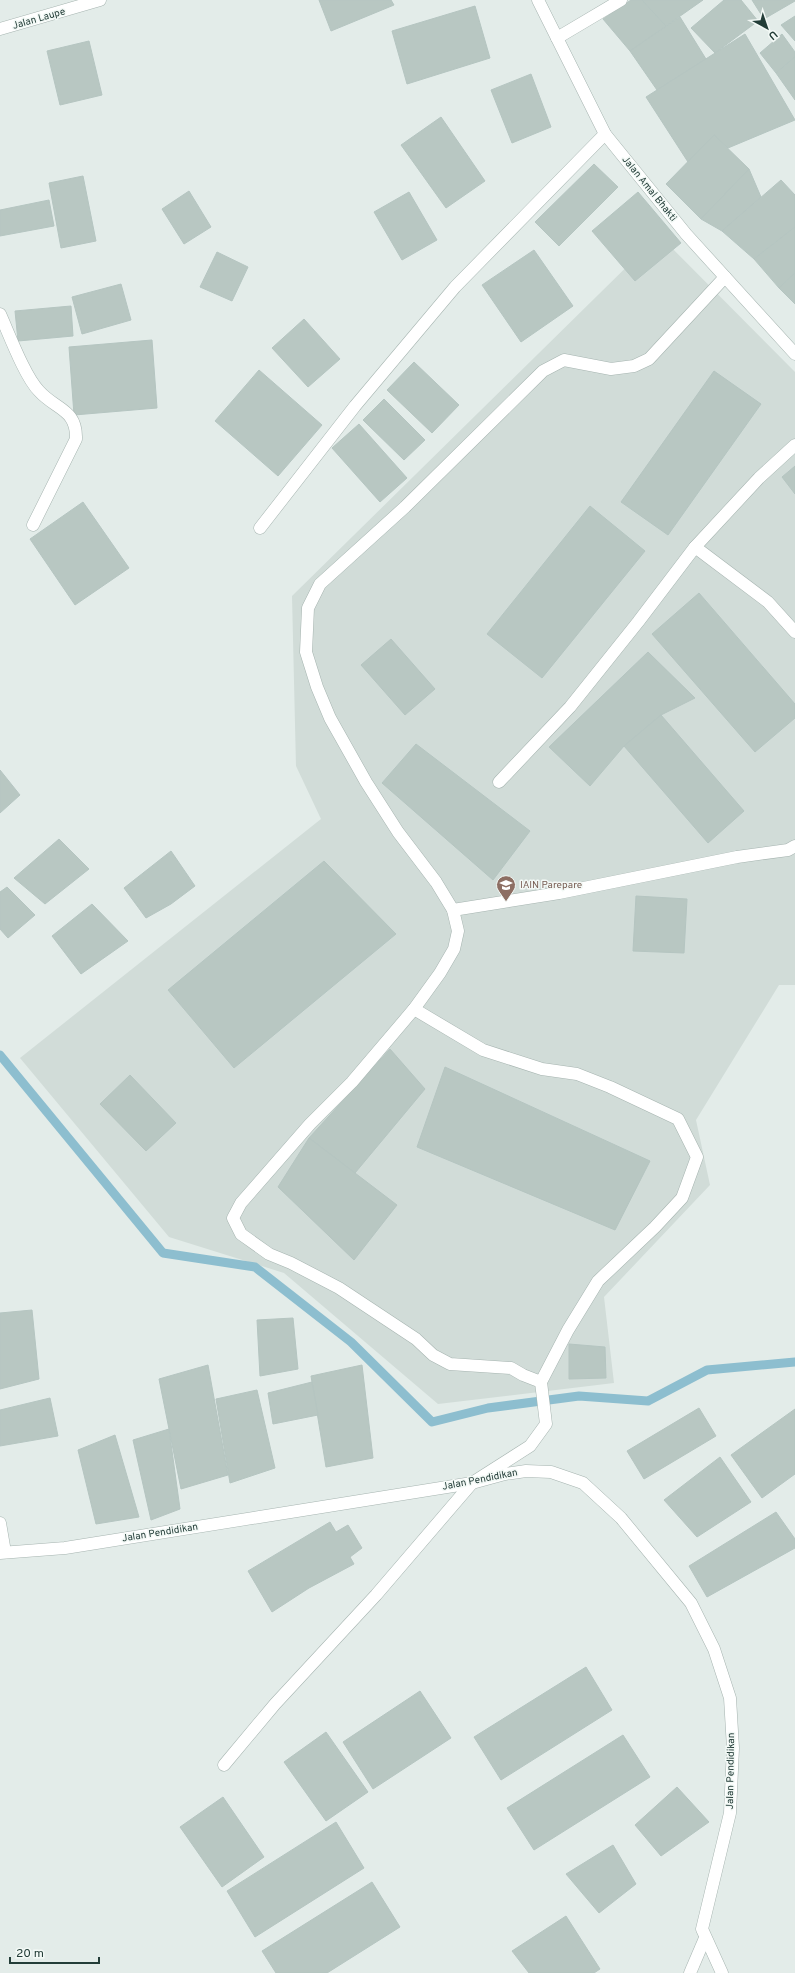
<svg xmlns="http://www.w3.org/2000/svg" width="795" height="1973" font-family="Overpass,sans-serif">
<rect width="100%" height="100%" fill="#e3ece9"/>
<path fill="#d1dcd8" d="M659,235l136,137v613h-16l-83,135 14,65 -106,112 10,86 -176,21 -154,-131 -115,-36 -149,-179 301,-239 -25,-53 -4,-170z"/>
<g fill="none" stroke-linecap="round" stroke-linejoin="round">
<path stroke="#8dbecf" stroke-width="9" d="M0,1055l163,198 92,14 96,75 81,80 56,-14 91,-12 69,5 59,-31 88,-8"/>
</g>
<g fill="#b8c7c2" stroke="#b5c5c1">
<path d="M319,0h72l3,5 -63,26z"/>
<path d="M631,0h11l24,26 -36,25 -27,-32z"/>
<path d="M642,0h61l-37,26z"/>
<path d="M724,0h17l17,21 -43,32 -24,-25z"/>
<path d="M752,0h43v1l-31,18z"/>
<path d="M475,6l15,52 -83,26 -15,-53z"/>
<path d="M795,16v25l-14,-16z"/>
<path d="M680,17l26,42 -49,31 -27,-39z"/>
<path d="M745,34l50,86 -67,28 -14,-13 -26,27 -42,-65z"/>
<path d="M782,34l13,18v5l-19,16 -16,-20z"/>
<path d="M89,41l13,54 -42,10 -13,-54z"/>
<path d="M795,57v43l-19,-27z"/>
<path d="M531,74l20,53 -39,16 -21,-53z"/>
<path d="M441,117l44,64 -39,27 -45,-63z"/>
<path d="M714,135l35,34 -48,50 -35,-35z"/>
<path d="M594,164l24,23 -59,59 -24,-24z"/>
<path d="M749,169l12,28 -39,34 -21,-12z"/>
<path d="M83,176l13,65 -35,7 -12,-65z"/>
<path d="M781,180l14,15v32l-41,32 -32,-28z"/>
<path d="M189,191l22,36 -27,17 -22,-35z"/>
<path d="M409,192l28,48 -35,20 -28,-48z"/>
<path d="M638,192l43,51 -46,38 -43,-50z"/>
<path d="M49,200l5,26 -54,10v-26z"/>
<path d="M795,227v46l-16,15 -25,-29z"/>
<path d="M534,250l39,56 -52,36 -39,-57z"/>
<path d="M217,252l31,15 -16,34 -32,-14z"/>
<path d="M795,273v31l-16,-16z"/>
<path d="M121,284l10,36 -49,14 -10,-37z"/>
<path d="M71,306l2,30 -55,5 -3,-30z"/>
<path d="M304,319l36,40 -32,28 -36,-39z"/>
<path d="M152,340l5,68 -83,7 -5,-68z"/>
<path d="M414,362l45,43 -27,28 -45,-43z"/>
<path d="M259,370l63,55 -44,51 -63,-55z"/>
<path d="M714,371l47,33 -93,131 -47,-33z"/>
<path d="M384,399l41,41 -21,20 -41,-40z"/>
<path d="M359,424l48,54 -27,24 -48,-54z"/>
<path d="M795,466v28l-13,-17z"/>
<path d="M83,502l46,66 -54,37 -45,-66z"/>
<path d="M590,506l55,45 -103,127 -55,-44z"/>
<path d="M699,593l96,111v14l-40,34 -103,-118z"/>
<path d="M391,639l44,50 -30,26 -44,-50z"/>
<path d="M648,652l47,46 -34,17 -37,31 -34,40 -41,-39z"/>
<path d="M661,715l83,96 -36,32 -84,-97z"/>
<path d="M416,744l114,87 -37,49 -111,-97z"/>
<path d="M0,770l20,25 -20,18z"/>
<path d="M59,839l30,30 -44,35 -31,-26z"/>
<path d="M171,851l24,35 -24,18 -25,14 -22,-30z"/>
<path d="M324,861l72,73 -162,134 -66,-78z"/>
<path d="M7,887l28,28 -27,23 -8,-9v-37z"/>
<path d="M636,896l51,3 -3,54 -51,-2z"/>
<path d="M92,904l36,37 -47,33 -29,-38z"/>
<path d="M390,1049l35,40 -70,84 -46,-35z"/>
<path d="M445,1067l205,94 -35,69 -198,-83z"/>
<path d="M130,1075l46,48 -30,28 -46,-47z"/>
<path d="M309,1138l88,67 -43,55 -76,-73z"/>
<path d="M32,1310l7,69 -39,10v-76z"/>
<path d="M293,1318l5,51 -38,7 -3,-56z"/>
<path d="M569,1344l36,3 1,31 -37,1z"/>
<path d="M208,1365l20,110 -47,14 -22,-110z"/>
<path d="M362,1365l11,93 -47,9 -15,-91z"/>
<path d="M312,1382l6,33 -45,9 -5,-31z"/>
<path d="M257,1390l18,78 -45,15 -14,-84z"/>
<path d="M50,1398l8,38 -58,10v-36z"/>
<path d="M699,1408l17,28 -72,43 -17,-28z"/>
<path d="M795,1409v65l-33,24 -31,-43z"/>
<path d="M169,1429l11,80 -29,11 -18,-80z"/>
<path d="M115,1435l24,82 -43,7 -18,-74z"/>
<path d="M720,1457l31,45 -54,35 -33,-37z"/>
<path d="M776,1512l19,27v9l-88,49 -18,-31z"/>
<path d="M330,1522l6,10 12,-7 14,23 -12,9 4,7 -45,24 -37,24 -24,-41z"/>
<path d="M586,1667l26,43 -111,70 -27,-43z"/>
<path d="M420,1691l31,47 -78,51 -30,-47z"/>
<path d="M326,1732l42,60 -42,29 -42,-59z"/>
<path d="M623,1735l27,42 -116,73 -27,-42z"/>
<path d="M677,1787l32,35 -48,34 -26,-31z"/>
<path d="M223,1797l41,60 -42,30 -42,-60z"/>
<path d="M336,1822l28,46 -109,69 -28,-46z"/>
<path d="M613,1845l23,39 -37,29 -33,-39z"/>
<path d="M372,1882l28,45 -73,46h-51l-14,-22z"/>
<path d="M566,1916l34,53 -6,4h-65l-17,-22z"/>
</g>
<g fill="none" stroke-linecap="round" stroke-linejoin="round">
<g stroke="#a6b4b0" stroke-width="13">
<g id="minor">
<path d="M538,0l67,134 81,100 109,120"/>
<path d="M0,29l100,-29"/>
<path d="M557,38l64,-38"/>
<path d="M0,314c9,20 25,63 39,77 17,19 38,18 37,48l-43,86"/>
<path d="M260,528l95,-122 100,-119 150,-153"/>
<path d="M695,547l73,55 27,30"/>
<path d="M499,782l71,-75 68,-85 57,-75 64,-69 36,-33"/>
<path d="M453,910l106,-17 178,-36 51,-7 7,-4"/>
<path d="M541,1382l-18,-7 -12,-7 -61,-4 -17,-9 -17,-16 -77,-51 -48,-25 -22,-9 -28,-20 -8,-16 8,-15 69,-79 42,-42 62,-73 26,-36 14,-24 4,-18 -5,-21 -17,-28 -38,-50 -32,-50 -36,-64 -13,-31 -11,-35 2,-44 12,-24 85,-77 138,-136 21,-11 47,9 23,-3 15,-7 76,-82"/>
<path d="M0,1523l5,29"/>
<path d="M0,1553l65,-5 407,-65 33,-9 21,-3 25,1 32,11 38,35 70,85 23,46 16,49 3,50 -3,65 -28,116 20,44"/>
<path d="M224,1765l51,-61 101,-109 96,-112 58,-37 16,-22 -5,-42 27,-52 30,-49 57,-54 27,-29 15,-41 -19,-38 -68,-32 -33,-13 -35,-5 -59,-19 -69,-41"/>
<path d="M690,1973l15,-35"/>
</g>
</g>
<use href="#minor" stroke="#fff" stroke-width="12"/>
</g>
<defs>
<g id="university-pin" transform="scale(1)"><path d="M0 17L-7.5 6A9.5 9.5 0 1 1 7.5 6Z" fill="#8d6e63" stroke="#f3f9f6"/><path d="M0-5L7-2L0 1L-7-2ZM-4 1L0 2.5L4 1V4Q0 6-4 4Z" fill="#fff"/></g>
</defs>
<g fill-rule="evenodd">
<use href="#university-pin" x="506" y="885"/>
</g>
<g text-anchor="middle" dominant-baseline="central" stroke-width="3" stroke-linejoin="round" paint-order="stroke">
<g font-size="10" fill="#233d38" stroke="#f3f9f6">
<text transform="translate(39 19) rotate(-16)">Jalan Laupe</text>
<text transform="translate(649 189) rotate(51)">Jalan Amal Bhakti</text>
<text transform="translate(480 1480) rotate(-11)">Jalan Pendidikan</text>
<text transform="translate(160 1533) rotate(-9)">Jalan Pendidikan</text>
<text transform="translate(731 1771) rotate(-89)">Jalan Pendidikan</text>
</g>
<g font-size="10" fill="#785e54" stroke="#f3f9f6" text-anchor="start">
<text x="520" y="885">IAIN Parepare</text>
</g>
</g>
<g transform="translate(767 28) rotate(140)" stroke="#f3f9f6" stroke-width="3" paint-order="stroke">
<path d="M0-3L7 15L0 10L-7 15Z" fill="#233d38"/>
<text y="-6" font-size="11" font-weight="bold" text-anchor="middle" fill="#233d38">U</text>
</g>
<path d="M10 1957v6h89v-6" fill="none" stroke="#233d38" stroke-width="2"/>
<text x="16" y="1957" font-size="12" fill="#233d38" stroke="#f3f9f6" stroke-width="3" paint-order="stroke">20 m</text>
</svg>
